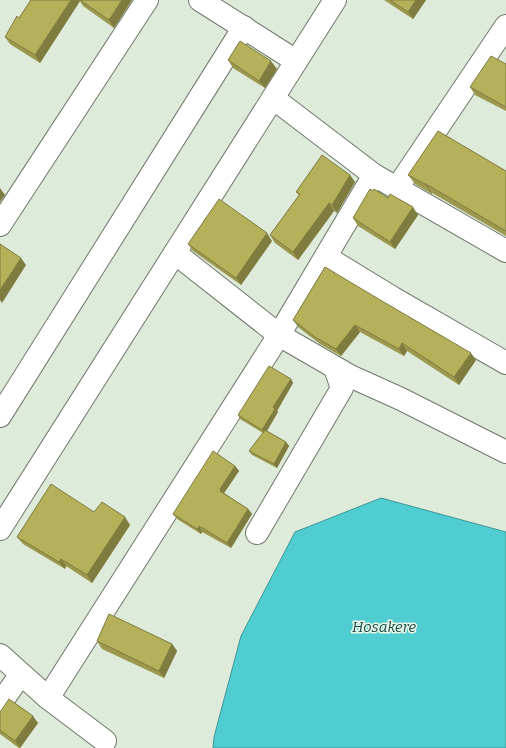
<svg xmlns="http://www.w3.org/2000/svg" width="506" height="748" font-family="Bitter,serif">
<rect width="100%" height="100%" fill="#deeada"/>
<path fill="#50cdd0" stroke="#3d9696" d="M381,498l125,34v216h-293l1,-11 27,-101 54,-104z"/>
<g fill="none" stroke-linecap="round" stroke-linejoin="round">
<g stroke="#6f796b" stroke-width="24">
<g id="minor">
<path d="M200,0l96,61"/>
<path d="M273,98l101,77 132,76"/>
<path d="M397,188l109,-162"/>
<path d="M0,225l147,-225"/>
<path d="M175,253l104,82 71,41 51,23 105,53"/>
<path d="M326,257l67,41 113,65"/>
<path d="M0,416l244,-389"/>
<path d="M0,529l335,-529"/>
<path d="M257,533l85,-145 -7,-20"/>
<path d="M0,655l48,43 57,43"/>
<path d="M48,698l231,-363 95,-160"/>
<path d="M0,704l21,-30"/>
</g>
</g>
<use href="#minor" stroke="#fff" stroke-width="22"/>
</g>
<g fill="#9c984e">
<path d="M31,0h101l-18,28 -31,-22 -3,-5 -40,62 -30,-19 -5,-7 14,-19z"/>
<path d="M384,0h42l-13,19z"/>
<path d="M228,60l49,9 -12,19 -32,-20z"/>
<path d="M506,64v47l-31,-16 -5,-8z"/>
<path d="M506,171v65l-74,-43v1l-17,-10 -7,-9z"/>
<path d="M350,175l5,7 -18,31 -3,-2 -36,49 -23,-17 -5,-8 29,-40 -3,-3z"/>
<path d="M373,191l15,7 30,17 -23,34 -37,-23 -5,-8z"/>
<path d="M272,241l-31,44 -48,-34 -5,-7z"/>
<path d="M325,267l151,93 -17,25 -52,-34 -3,5 -44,-24 -19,24 -21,-12 -22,-17 -5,-7z"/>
<path d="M291,379l2,4 -16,28 1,1 -11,19 19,11 3,4 -12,22 -25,-13 -3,-4 14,-18 -23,-14 -2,-4z"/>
<path d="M235,466l4,5 -15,22 24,16 4,5 -21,34 -29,-16 -1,2 -24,-15 -4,-5z"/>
<path d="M94,512l36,13 -38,58 -26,-17 -1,3 -42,-25 -6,-7z"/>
<path d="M97,641l75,3 5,7 -13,27 -62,-29z"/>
<path d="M0,712l38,11 -18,25h-1l-19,-14z"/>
</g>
<g fill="#7f7c40">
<path d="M71,0h8l1,1 -40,62 -5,-8z"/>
<path d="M122,0h10l-18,28 -5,-8z"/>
<path d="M416,0h10l-13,19 -5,-7z"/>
<path d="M271,61l6,8 -12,19 -6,-7z"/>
<path d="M350,175l5,7 -18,31 -5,-8z"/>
<path d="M425,184h1l6,9v1z"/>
<path d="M0,188l5,7 -5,7z"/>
<path d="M329,203l5,8 -36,49 -5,-8z"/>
<path d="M413,207l5,8 -23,34 -5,-7z"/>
<path d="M267,233l5,8 -31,44 -5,-7z"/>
<path d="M21,258l5,7 -24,38 -2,-3v-10z"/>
<path d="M355,325l5,7 -19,24 -5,-7z"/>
<path d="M402,343l5,8 -3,5 -5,-7z"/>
<path d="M471,353l5,7 -17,25 -5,-8z"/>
<path d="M291,379l2,4 -16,28 1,1 -13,22 -3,-4 11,-23z"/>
<path d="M286,442l3,4 -12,22 -3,-4z"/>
<path d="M235,466l4,5 -15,22 -4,-2v-2z"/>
<path d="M248,509l4,5 -21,34 -4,-5z"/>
<path d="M125,517l5,8 -38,58 -5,-8z"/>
<path d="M199,526l3,6 -1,2 -4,-5z"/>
<path d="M61,559l5,7 -1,3 -6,-7z"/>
<path d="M172,644l5,7 -13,27 -5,-7z"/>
<path d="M33,716l5,7 -18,25 -5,-7z"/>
</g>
<g fill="#b5b15b" stroke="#7f7c40">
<path d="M31,0h40l-36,55 -30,-18 12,-21 2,2z"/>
<path d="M80,0h42l-13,20z"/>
<path d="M390,0h26l-8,12z"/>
<path d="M240,41l31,20 -12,20 -31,-21z"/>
<path d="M491,56l15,8v43l-36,-20z"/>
<path d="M438,131l68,40v60l-80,-47h-1l-17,-9z"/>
<path d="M322,155l28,20 -18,30 -3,-2 -36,49 -23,-17 30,-41 -4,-2z"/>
<path d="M370,189l3,2 1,-2 14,9 2,-4 23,13 -23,35 -37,-24z"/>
<path d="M219,199l48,34 -31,45 -48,-34z"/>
<path d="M0,244l21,14 -21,32z"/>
<path d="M325,267l57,34 89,52 -17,24 -52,-34 -3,6 -44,-24 -19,24 -21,-12 -22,-17z"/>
<path d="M269,366l22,13 -18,28 2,2 -13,21 -24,-15z"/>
<path d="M265,430l21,12 -12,22 -25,-13z"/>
<path d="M213,451l22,15 -15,23 1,1 -1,1 28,18 -21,34 -28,-17 -2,3 -24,-15z"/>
<path d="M51,484l43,28 8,-10 23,15 -38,58 -26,-16 -2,3 -42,-25z"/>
<path d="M109,614l63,30 -13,27 -62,-30z"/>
<path d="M9,699l24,17 -18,25 -15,-11v-18z"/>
</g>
<g text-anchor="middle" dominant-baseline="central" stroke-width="3" stroke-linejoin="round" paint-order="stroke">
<g font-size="15" font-style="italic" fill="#134a4b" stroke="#ecf8e7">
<text x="384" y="627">Hosakere</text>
</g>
</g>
</svg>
